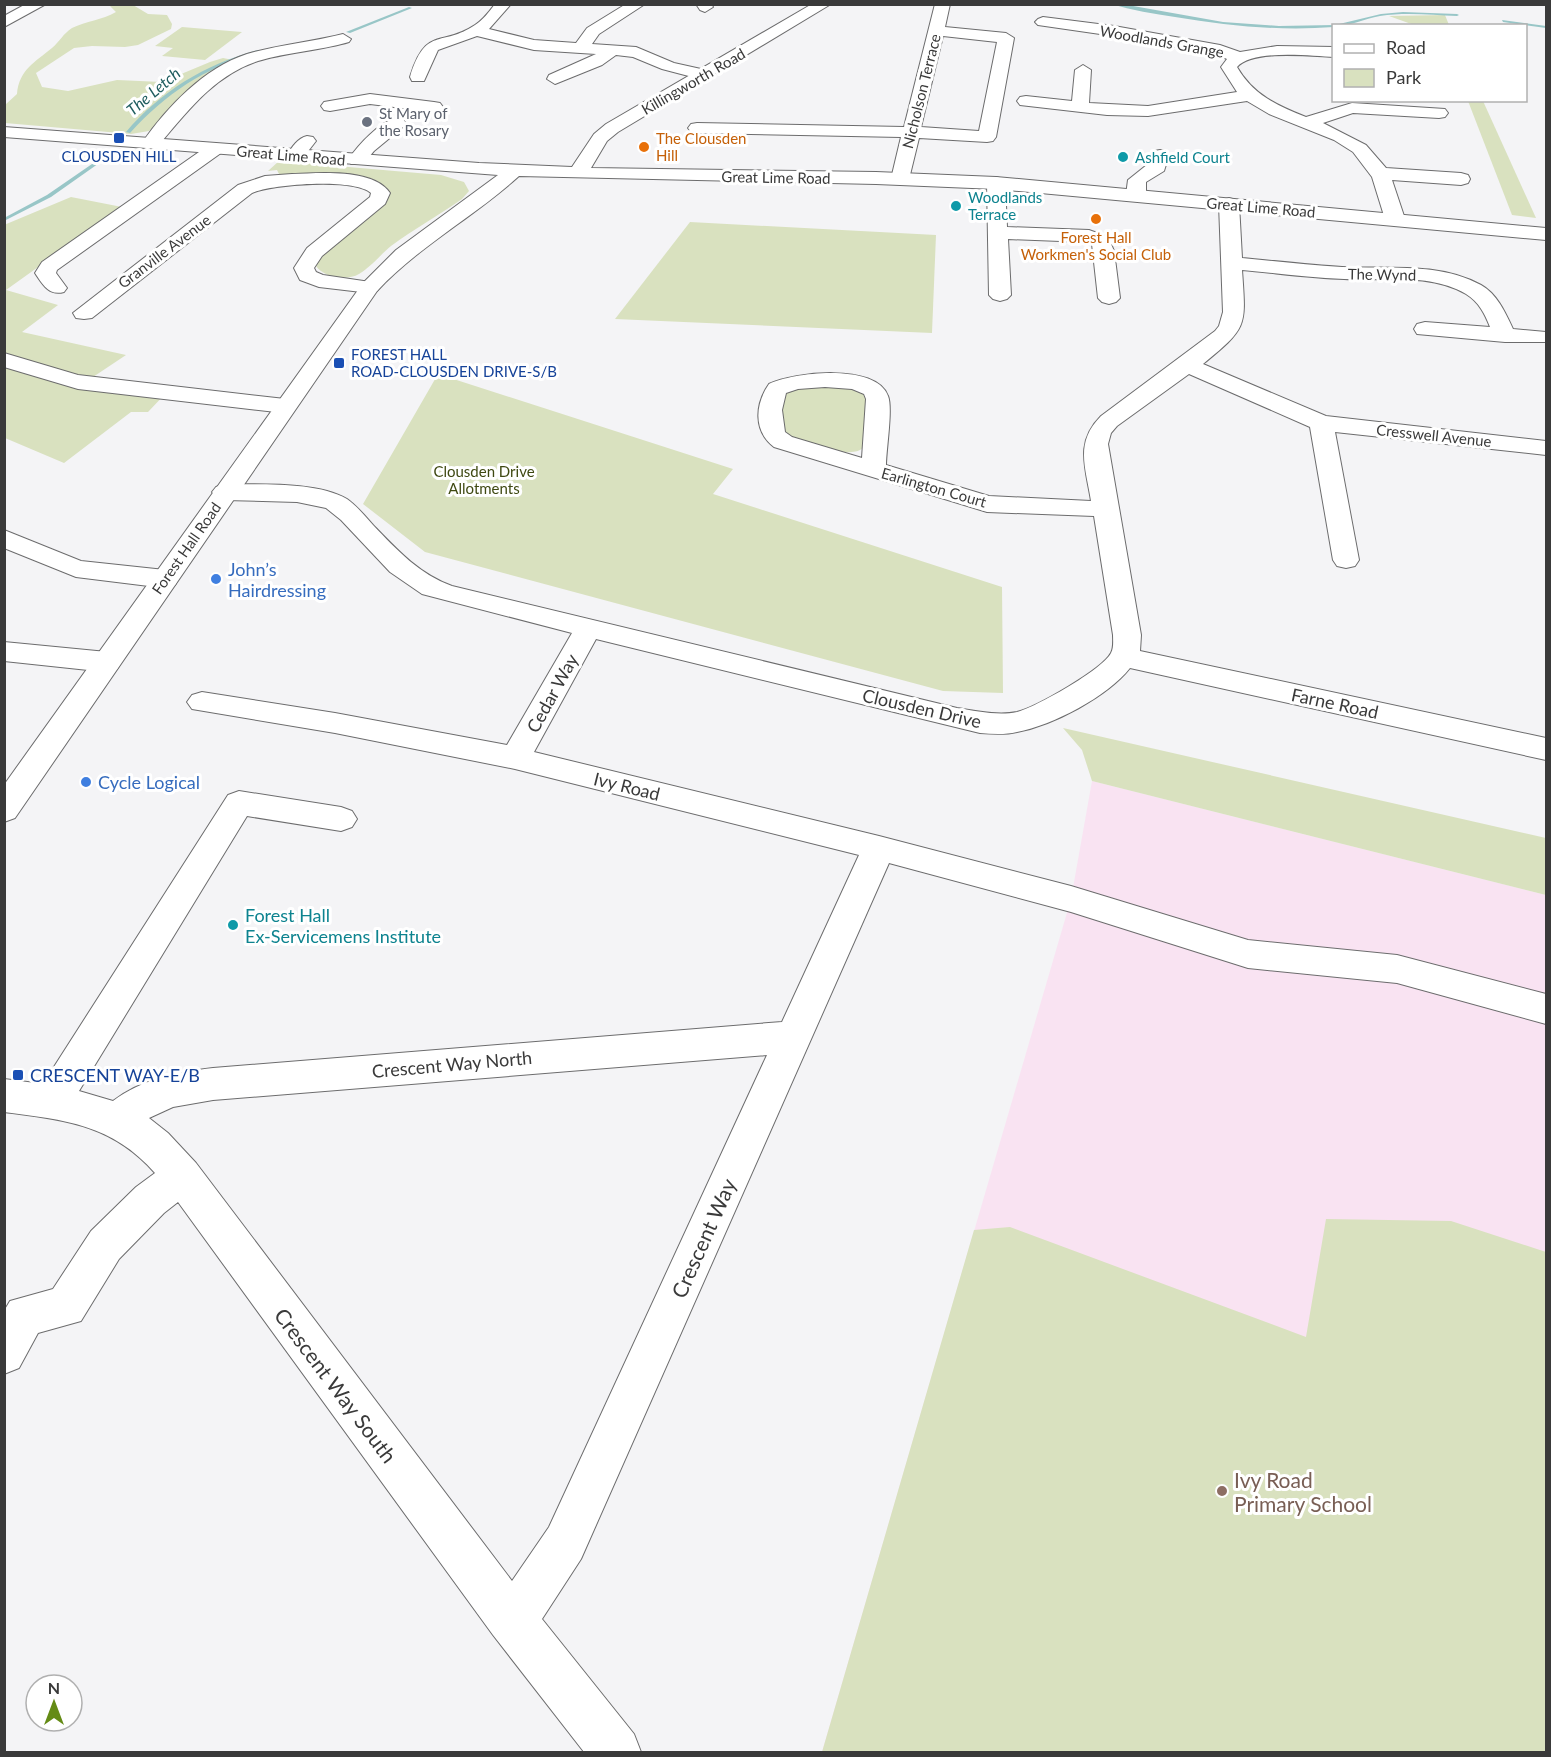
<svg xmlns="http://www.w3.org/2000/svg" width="1551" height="1757" font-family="Lato,sans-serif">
<rect width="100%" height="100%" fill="#f4f4f6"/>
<path fill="#f9e3f2" d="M1092,781l454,114v857h-724l249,-853z"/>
<g fill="#d9e1bf">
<path d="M112,5h21l15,9 19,1 5,9 -1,5 -33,16 -13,2 -33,-1 -18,2 -38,25 6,14 26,4 49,-11 45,2 48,-20 13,-4 10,2 -24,15 -60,56 -18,3 -126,-11v-18l12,-11c2,-24 18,-32 35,-46 8,-7 11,-14 20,-20 14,-7 30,-8 44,-16l-6,-6z"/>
<path d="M1445,15l4,10h-35l-25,-9z"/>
<path d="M182,27l60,5 -37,28 -43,-4 11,-8 -18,-2z"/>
<path d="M1468,101h15l53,117 -24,-3z"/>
<path d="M279,161l162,14 23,7 5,9 -7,8c-23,16 -48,30 -71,47 -10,8 -20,21 -32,28 -12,7 -35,4 -43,-8l4,-10 66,-55 3,-11 -12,-9 -10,-3 -87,-2 -3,-6 -9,1z"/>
<path d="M71,197l51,10 -116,83 52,15 -36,27 104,23 -36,24 76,14 -18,19h-17l-67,51 -59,-25 -1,-213z"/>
<path d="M690,222l246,13 -4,98 -317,-14z"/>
<path d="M438,374l295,95 -20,25 289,93 1,106 -60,-2 -518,-139 -62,-48z"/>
<path d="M799,385l57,3 12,9 -4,50c-13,15 -62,-7 -79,-12l-6,-11 5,-30z"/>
<path d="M1063,728l483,110v57l-454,-114 -10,-31z"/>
<path d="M1326,1219l125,2 95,31v500h-724l152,-522 36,-3 296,110z"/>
</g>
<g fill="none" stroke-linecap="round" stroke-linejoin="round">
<g fill="#98c6c7" fill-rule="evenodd">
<path d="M1111,4h11l101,18 56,4 56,-1 46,-11 22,-2 54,2 2,1 -2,1c-25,-1 -52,-4 -77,0 -16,3 -30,10 -46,10v1c-54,4 -106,-1 -159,-10 -21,-3 -43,-7 -64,-13z"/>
<path d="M409,7l3,1 -62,25 -4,-1z"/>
<path d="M1502,20l44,6v2l-43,-6z"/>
<path d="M258,50l2,2c-54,15 -93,40 -130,81l-4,-1c35,-41 80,-68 132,-82z"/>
<path d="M108,153l4,1 -61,43 -47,24v-3l43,-23z"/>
</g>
<g stroke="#6c6c6d" stroke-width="2">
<g id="minor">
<path d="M26,4h20l-42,23v-11z"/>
<path d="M495,4h16l-22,25 45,11 42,3 11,-15 39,-24h19l-46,30 -7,10 44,3 38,16 36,8 2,4 -8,5 -42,-11 -29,-12 -17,-2 -14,10 -47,19 -8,-5 2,-4 47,-21 -62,-4 -57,-14 -39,14 -14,31h-12l-2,-4c16,-52 31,-29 65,-52 8,-5 14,-13 20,-21z"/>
<path d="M696,4h15l2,3 -8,5 -5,-2z"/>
<path d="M935,4h15l-5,23 61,6 8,5 -18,99 -3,4 -6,1 -68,-4 -10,41 -2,4h-14l-2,-4 10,-42 -204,-4 -6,-1 -3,-4 3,-4 6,-1 207,4zM943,36l54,6 -18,89 -58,-4z"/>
<path d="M1043,17l71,9 106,19 20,7 37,-6 57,1v10c-23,-1 -81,-8 -97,10 16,28 41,39 69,50l46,-14 93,6 3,4 -3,4 -6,1 -86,-5 -30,10 43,22 20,23 75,5 7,2 2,4 -2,4 -7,2 -69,-5 13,39 -3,4h-14l-3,-4 -13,-42 -19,-25 -19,-12 -65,-26 -22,-13 -99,15 -41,-1 -87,-10 -3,-4 3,-4 6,-1 46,5 3,-31 8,-5 8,5 -2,33 59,3 89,-14 -16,-25 6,-8 -11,-5 -102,-18 -76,-11 -3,-3 3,-3z"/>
<path d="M343,34l8,5 -2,3c-30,9 -62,10 -91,19 -44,14 -72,52 -101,86h-12l-3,-4c25,-36 62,-75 105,-89 31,-9 64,-12 96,-20z"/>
<path d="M370,94l64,8 6,1 3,4 -3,4 -6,1 -64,-8 -40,7 -6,-1 -3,-4 3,-4z"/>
<path d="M397,118l6,1 3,4 -3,4 -29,24 -11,13h-12l-3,-4c10,-15 31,-38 49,-42z"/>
<path d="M307,136l6,1 3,4 -14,18h-12l-3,-4c5,-8 11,-17 20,-19z"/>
<path d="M215,144l6,1 3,4 -3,4 -164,117 -1,3 11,15 -3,4c-15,4 -21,-7 -29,-19l7,-11 167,-117z"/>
<path d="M1160,150l6,1 3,4 -5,16 -18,11v13l-3,4h-14l-3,-4 2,-15 20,-16 6,-13z"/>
<path d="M292,174c28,-1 81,-6 98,19l-5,11 -63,52 -8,12 2,4 7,3 54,8 3,4 -3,4 -7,2 -51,-6 -19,-7 -6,-12 13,-20 63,-51 1,-4c-18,-15 -98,-9 -119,0l-160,125 -8,1 -8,-1 -3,-5 165,-128 27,-9z"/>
<path d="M996,177l7,2 2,4 2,44 82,3 19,7 6,14 6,47 -4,4 -7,2 -7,-2 -4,-4 -6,-54 -6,-2 -78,-3 3,56 -4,4 -7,2 -7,-2 -4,-4 -2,-112 2,-4z"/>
<path d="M1229,198l7,2 3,4 3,54c33,3 66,7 100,9 46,2 97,-5 139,18 16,9 24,27 32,44l33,3v10h-41l-88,-8 -3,-5 3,-5 8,-2 65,5c-5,-13 -11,-25 -24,-33 -36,-21 -82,-13 -122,-15 -34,-1 -68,-6 -102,-9 4,57 6,57 -39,94l123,52 220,25v14l-211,-23 24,128 -4,6 -9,2 -9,-2 -4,-6 -23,-133 -121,-53 -72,52 -6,7 -3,11 33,191 -1,16 406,87v22l-416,-92c-23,29 -77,57 -113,64 -12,3 -25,2 -37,1l-384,-94 -62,113 345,84 192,50 177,54 149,15 149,39v30l-149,-41 -149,-15 -177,-56 -182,-49 -308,696 -39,60 92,115 7,18h-57l-91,-117 -315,-433 -14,11 -45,46 -38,62 -43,12 -19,35 -15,6v-63l6,-10 43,-12 38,-58 45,-44 19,-14c-43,-49 -90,-53 -151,-61v-33l39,5 185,-289 11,-4 102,16 11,4 5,8 -5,8 -11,4 -94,-15 -168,275 34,10c29,-22 64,-29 100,-33l569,-46 77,-167 -344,-86 -180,-36 -143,-24 -5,-7 5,-7 10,-3 133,21 172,32 65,-112 -150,-39 -32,-22 -49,-52 -15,-12 -29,-6 -72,-2 -9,-3 -4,-5 4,-5 9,-3c35,1 91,-3 122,15 10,7 18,17 26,26 24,25 46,49 79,61l505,122c19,3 41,8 60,4 19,-5 85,-42 94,-59 3,-5 2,-13 2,-18l-19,-119 -107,-4 -213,-65c-21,-16 -19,-43 -5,-63 25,-12 107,-21 119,12 5,12 -2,54 -2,69l103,31 102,5c-5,-33 -17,-58 10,-85l114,-85 4,-5 4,-14 -4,-108 3,-4zM825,387l27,2 12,5 2,5 -4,59 -70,-21 -7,-5 -3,-22 4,-17 12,-4zM767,1055l-218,472 -37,54 -316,-418 -28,-30 -19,-15 24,-11 40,-7z"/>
<path d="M4,353l74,22 207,24 8,2 4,5 -4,5 -8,2 -207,-24 -74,-22z"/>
<path d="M4,530l77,31 84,9 10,3 3,6 -3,6 -10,3 -89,-11 -72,-29z"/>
<path d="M4,642l103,10 10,3 4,7 -4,7 -10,3 -103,-11z"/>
</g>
</g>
<g stroke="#6c6c6d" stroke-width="2">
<path id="major" d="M812,4h19l-213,128 -11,9 -16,27 285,4 120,5 550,51v12l-550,-51 -120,-5 -357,-8c-45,41 -100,70 -142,115l-362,527 -11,4v-37l359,-502 33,-33 102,-75 -494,-38v-10l475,36 93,4 22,-33 12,-10z"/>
</g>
<use href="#minor" fill="#fff" fill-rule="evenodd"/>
<use href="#major" fill="#fff" fill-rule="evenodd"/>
</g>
<circle fill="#6b7280" stroke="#fff" stroke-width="2" cx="367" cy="122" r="6"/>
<g fill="#1a4fb4" stroke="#fff" stroke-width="2">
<rect x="113" y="132" width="12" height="12" rx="3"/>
<rect x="333" y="357" width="12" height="12" rx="3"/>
<rect x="12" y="1069" width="12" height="12" rx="3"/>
</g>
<g fill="#e8710a" stroke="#fff" stroke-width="2">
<circle cx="644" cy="147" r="6"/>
<circle cx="1096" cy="219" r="6"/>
</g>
<g fill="#0f9aa8" stroke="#fff" stroke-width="2">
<circle cx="1123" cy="157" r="6"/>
<circle cx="956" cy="206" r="6"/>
<circle cx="233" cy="925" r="6"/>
</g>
<g fill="#3f7fe0" stroke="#fff" stroke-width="2">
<circle cx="216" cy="579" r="6"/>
<circle cx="86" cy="782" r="6"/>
</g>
<circle fill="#8d6e63" stroke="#fff" stroke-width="2" cx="1222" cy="1491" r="6"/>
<g text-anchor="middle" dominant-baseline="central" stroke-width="6" stroke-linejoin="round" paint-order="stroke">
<g font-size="15" fill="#3a3a3a" stroke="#fff">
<text transform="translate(1162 41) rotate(10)">Woodlands Grange</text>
<text transform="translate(693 81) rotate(-30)">Killingworth Road</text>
<text transform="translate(921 91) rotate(-76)">Nicholson Terrace</text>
<text transform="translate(291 155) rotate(5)">Great Lime Road</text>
<text transform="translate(776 177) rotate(1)">Great Lime Road</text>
<text transform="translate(1261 207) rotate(5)">Great Lime Road</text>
<text transform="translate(164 251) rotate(-37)">Granville Avenue</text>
<text transform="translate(1382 274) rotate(1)">The Wynd</text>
<text transform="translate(1434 435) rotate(6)">Cresswell Avenue</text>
<text transform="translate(934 487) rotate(16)">Earlington Court</text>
<text transform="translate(186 548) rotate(-55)">Forest Hall Road</text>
</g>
<g font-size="15" fill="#5b616d" stroke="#fff" text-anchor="start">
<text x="379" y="113">St Mary of<tspan x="379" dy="17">the Rosary</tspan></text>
</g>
<g font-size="15" fill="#c56008" stroke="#fff" text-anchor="start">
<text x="656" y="138">The Clousden<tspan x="656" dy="17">Hill</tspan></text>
<text x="1096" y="237" text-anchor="middle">Forest Hall<tspan x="1096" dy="17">Workmen's Social Club</tspan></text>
</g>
<g font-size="15" fill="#164399" stroke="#fff">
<text x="119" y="156">CLOUSDEN HILL</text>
<text x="351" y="354" text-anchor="start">FOREST HALL<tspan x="351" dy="17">ROAD-CLOUSDEN DRIVE-S/B</tspan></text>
</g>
<g font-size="15" fill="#0d838f" stroke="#fff" text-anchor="start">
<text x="1135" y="157">Ashfield Court</text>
<text x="968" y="197">Woodlands<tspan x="968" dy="17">Terrace</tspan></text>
</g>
<g font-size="15" fill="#3f4912" stroke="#fff">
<text x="484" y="471">Clousden Drive<tspan x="484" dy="17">Allotments</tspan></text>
</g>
<g font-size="16" font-style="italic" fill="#205e60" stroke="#fff">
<text transform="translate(153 91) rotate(-40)">The Letch</text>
</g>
<g font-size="18" fill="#366cbe" stroke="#fff" text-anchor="start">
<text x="228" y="569">John’s<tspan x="228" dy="21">Hairdressing</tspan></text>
<text x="98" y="782">Cycle Logical</text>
</g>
<g font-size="18" fill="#3a3a3a" stroke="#fff">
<text transform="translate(552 693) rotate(-61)">Cedar Way</text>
<text transform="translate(1335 703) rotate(12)">Farne Road</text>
<text transform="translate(922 708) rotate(13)">Clousden Drive</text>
<text transform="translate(627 786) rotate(14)">Ivy Road</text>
<text transform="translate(452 1064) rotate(-5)">Crescent Way North</text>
</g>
<g font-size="18" fill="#0d838f" stroke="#fff" text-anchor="start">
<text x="245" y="915">Forest Hall<tspan x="245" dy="21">Ex-Servicemens Institute</tspan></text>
</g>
<g font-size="18" fill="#164399" stroke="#fff" text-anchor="start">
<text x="30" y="1075">CRESCENT WAY-E/B</text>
</g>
<g font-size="21" fill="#3a3a3a" stroke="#fff">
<text transform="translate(703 1238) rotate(-66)">Crescent Way</text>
<text transform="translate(336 1385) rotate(53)">Crescent Way South</text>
</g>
<g font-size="21" fill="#785e54" stroke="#fff" text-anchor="start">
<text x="1234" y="1479">Ivy Road<tspan x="1234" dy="24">Primary School</tspan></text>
</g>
</g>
<rect width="1551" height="1757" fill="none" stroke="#3a3a3a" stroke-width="12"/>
<rect x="1332" y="24" width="195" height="78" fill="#ffffff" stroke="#b0b0b0" stroke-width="1.5"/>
<rect x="1344" y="44" width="30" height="9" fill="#ffffff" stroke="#b0b0b0" stroke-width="1.5"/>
<text x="1386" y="54" font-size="18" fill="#3a3a3a">Road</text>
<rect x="1344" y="69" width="30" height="18" fill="#d9e1bf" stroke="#b0b0b0" stroke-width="1.5"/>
<text x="1386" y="84" font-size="18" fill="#3a3a3a">Park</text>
<g transform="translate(54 1703)"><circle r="28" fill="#ffffff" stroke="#b0b0b0" stroke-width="1.5"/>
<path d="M0-4.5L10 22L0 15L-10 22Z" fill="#648b15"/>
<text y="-9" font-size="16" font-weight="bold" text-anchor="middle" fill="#3a3a3a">N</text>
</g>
</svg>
